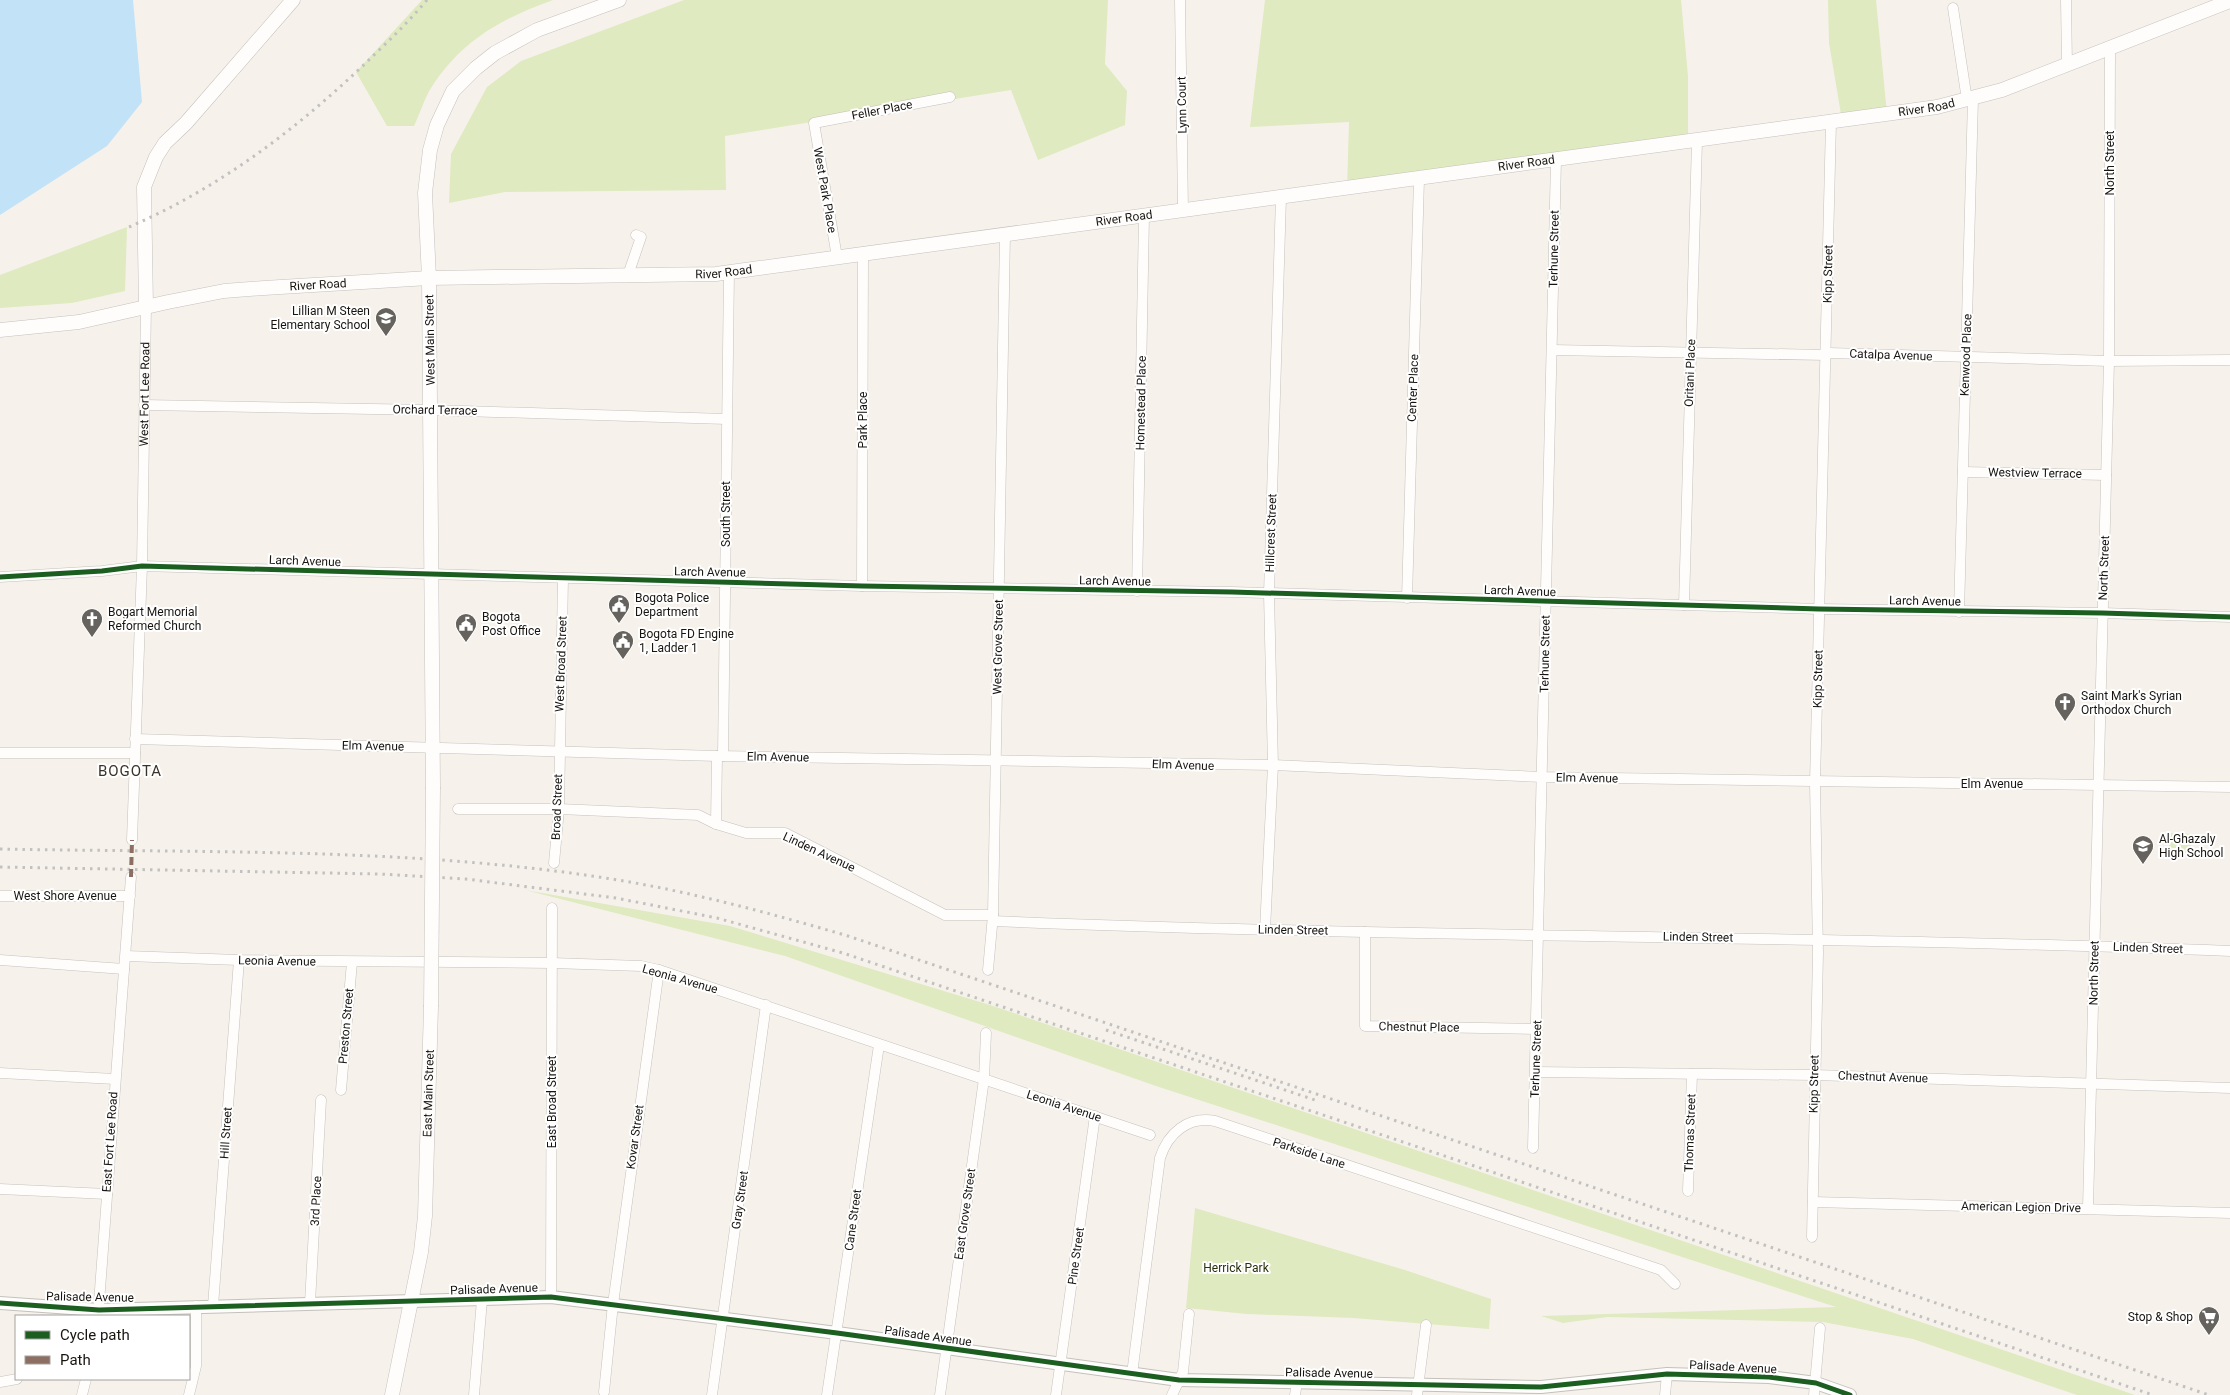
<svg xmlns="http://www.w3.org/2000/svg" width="2230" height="1395" font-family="Roboto,sans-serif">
<rect width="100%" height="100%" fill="#f6f2eb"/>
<g fill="#dfeac0">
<path d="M422,0h131c-52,19 -91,40 -122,88 -7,11 -11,26 -17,38h-27l-31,-54z"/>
<path d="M684,0h424l-3,64 22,27 -2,34 -87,35 -27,-70 -286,46 1,54 -221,2 -56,11 2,-49 36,-67 34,-26z"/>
<path d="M1265,0h416l7,76v66l-341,46 2,-66 -99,5z"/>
<path d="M1828,0h48l11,114 -45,6 -13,-77z"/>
<path d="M127,227l-2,64 -53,12 -72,5v-33z"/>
<path d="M2170,833l22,1 -1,19 -22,-1z"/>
<path d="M525,890l205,36 260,79 1145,390h-58l-164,-56 -90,-17 -216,-5 -44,6 -22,-7 295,-9 -680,-221 -371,-130z"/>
<path d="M1195,1208l210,62 86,29 -2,30 -136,-11 -106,-4 -61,-6z"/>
</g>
<path fill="#c2e2f8" d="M0,0h133l9,102 -35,44 -107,69z"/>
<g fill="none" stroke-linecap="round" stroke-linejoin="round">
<g stroke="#c4c1bc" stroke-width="11">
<g id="minor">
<path d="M1180,0l3,210"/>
<path d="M2066,0l1,65"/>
<path d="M1953,8l14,92"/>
<path d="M837,257l-23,-134 136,-26"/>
<path d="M628,275l13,-38 -5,-2"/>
<path d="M1552,350l274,5 3,-2 280,8 121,-1"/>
<path d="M144,405l287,5 295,9"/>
<path d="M1963,472l143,3"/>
<path d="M0,577l102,-6 40,-5 720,20 370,6 587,17 283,4 128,4"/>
<path d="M862,586l1,-332"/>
<path d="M1137,591l7,-375"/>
<path d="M1407,598l12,-419"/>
<path d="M1684,605l13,-464"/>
<path d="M1959,612l14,-513"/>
<path d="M135,739l582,17 556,9 269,12 688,10"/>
<path d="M0,753h135"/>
<path d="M723,756l6,-484"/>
<path d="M458,809h101l139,6 18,9 30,9h39l160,82h48"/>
<path d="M716,824l1,-68"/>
<path id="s1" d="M132,840l10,-274 4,-260"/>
<path d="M554,863l5,-54 4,-231"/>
<path d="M0,896h130"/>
<path d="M993,921c412,17 825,14 1237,30"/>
<path d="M1265,930l8,-165 -4,-171 12,-397"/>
<path d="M1365,932v94l172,3"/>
<path d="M126,956l113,4 313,3 89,3 18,4 491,165"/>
<path d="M0,960l124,9"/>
<path d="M988,970l5,-55 12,-681"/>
<path d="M1535,1072l279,3 416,13"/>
<path d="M0,1073l115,6"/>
<path d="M341,1090l11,-128"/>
<path d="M1533,1148l23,-988"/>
<path d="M0,1189l107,5"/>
<path d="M1688,1191l4,-117"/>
<path d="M1813,1202l417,11"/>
<path d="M2088,1208l21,-847 1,-313"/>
<path d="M1812,1237l6,-284 -3,-170 16,-661"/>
<path d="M551,1297l1,-389"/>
<path d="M310,1303l11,-203"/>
<path d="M213,1306l26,-346"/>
<path d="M98,1316l33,-439"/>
<path d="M1132,1374l28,-216c8,-25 28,-42 55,-37l446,149 14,14"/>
<path d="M0,1382l17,-3"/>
<path d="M604,1392l9,-88 46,-334"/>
<path d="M82,1395l4,-16"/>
<path d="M189,1395l7,-29v-60"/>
<path d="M474,1395l8,-95"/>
<path d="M712,1395l54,-390"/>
<path d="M827,1395l52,-350"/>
<path d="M940,1395l44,-316 2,-46"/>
<path d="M1056,1395l39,-279"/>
<path d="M1172,1395l11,-23 6,-58"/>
<path d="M1295,1395l2,-13"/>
<path d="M1417,1395l9,-70"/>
<path d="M1665,1395l2,-21"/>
<path d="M1814,1395l6,-67"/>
</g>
</g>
<g stroke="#c4c1bc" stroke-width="14">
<path id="tertiary" d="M0,1303l99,7 452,-13 286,36 342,47 362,7 126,-13 102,3 47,6 34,12"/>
</g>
<g stroke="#c4c1bc" stroke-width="15">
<g id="secondary">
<path d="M146,306l-2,-119 12,-30 9,-14 21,-20 107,-123"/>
<path id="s2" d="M0,330l79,-8 89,-20 56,-11 40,-3 165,-10 287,-4 1221,-167 65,-17 228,-89"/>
<path d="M433,787l-4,-509 -4,-85 5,-43 7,-25 16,-34 23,-23 19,-15 42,-23 82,-30"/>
<path id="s3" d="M392,1395l29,-143 4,-36 6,-209"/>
</g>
</g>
<use href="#minor" stroke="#fefdfc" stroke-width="10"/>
<use href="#tertiary" stroke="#fefdfc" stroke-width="12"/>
<use href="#secondary" stroke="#fefdfc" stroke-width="14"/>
<g stroke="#c2c1bf" stroke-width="3" stroke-dasharray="2.5 5" stroke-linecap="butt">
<path d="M129,227c93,-40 173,-102 245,-172 19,-18 36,-35 53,-55"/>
<path d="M0,849c206,4 415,-2 618,31 78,13 155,34 230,56l1361,459"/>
<path d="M0,867l380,7 86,5 150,19 101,20 126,35 1310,442"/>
<path d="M1106,1030l209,70"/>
</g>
<g stroke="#c4c1bc" stroke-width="15" stroke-linecap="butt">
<path id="secondary-bridge" d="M431,1007l2,-220"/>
</g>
<use href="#secondary-bridge" stroke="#fefdfc" stroke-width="14"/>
<path stroke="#8d6e63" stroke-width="4" stroke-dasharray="8 4" stroke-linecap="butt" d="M131,877l1,-37"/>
<g stroke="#fff" stroke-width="8">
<g id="cycleway">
<path d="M0,577l102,-6 40,-5 720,20 370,6 587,17 283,4 128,4"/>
<path d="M0,1303l99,7 452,-13 286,36 342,47 362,7 126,-13 102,3 47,6 34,12"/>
</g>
</g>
<use href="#cycleway" stroke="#1b5e20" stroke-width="5"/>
</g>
<defs>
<g id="school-pin" transform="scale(1.125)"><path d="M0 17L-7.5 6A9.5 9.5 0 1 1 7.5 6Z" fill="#66625d" stroke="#fff"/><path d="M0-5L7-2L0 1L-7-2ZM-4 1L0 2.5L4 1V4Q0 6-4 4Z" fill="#fff"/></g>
<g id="civic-pin" transform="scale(1.125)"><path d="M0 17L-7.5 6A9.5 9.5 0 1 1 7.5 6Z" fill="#66625d" stroke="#fff"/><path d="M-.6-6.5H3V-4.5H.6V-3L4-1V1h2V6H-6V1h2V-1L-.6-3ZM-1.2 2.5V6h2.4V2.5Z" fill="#fff"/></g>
<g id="church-pin" transform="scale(1.125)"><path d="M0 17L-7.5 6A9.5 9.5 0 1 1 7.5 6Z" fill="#66625d" stroke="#fff"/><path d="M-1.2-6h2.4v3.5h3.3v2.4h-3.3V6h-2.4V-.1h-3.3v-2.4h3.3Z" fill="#fff"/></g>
<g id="supermarket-pin" transform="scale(1.125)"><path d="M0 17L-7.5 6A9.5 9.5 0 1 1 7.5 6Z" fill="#66625d" stroke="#fff"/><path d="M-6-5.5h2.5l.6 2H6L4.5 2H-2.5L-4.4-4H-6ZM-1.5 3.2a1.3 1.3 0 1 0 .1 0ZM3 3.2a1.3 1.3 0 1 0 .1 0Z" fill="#fff"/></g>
</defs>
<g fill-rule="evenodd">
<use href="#school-pin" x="386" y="318"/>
<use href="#civic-pin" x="619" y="605"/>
<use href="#church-pin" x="92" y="619"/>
<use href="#civic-pin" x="466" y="624"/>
<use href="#civic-pin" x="623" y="641"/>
<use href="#church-pin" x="2065" y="703"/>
<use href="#school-pin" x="2143" y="846"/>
<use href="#supermarket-pin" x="2209" y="1317"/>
</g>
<g text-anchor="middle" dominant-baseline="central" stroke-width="4" stroke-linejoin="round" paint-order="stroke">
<g font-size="12" fill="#181511" stroke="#fff">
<text transform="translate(1182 105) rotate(-91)">Lynn Court</text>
<text stroke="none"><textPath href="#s2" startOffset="1942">River Road</textPath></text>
<text transform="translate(882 110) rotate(-11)">Feller Place</text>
<text transform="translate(2110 163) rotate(-90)">North Street</text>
<text stroke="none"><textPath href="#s2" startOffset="1538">River Road</textPath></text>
<text transform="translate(825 190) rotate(80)">West Park Place</text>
<text stroke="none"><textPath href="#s2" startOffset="1132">River Road</textPath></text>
<text transform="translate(1554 249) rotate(-89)">Terhune Street</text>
<text stroke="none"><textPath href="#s2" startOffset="728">River Road</textPath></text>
<text transform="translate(1828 274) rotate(-89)">Kipp Street</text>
<text stroke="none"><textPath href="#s2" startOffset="322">River Road</textPath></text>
<text transform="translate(430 340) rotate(-91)">West Main Street</text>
<text transform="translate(1891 355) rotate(2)">Catalpa Avenue</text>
<text transform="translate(1966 355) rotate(-88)">Kenwood Place</text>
<text transform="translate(1690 373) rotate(-88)">Oritani Place</text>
<text transform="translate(1413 388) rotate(-88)">Center Place</text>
<text stroke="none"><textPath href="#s1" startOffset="446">West Fort Lee Road</textPath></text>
<text transform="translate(1141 403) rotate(-89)">Homestead Place</text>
<text transform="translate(435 410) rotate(1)">Orchard Terrace</text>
<text transform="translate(863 420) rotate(-90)">Park Place</text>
<text transform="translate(2035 473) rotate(1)">Westview Terrace</text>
<text transform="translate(726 514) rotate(-90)">South Street</text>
<text transform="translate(1271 533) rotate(-88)">Hillcrest Street</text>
<text transform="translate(305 561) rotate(2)">Larch Avenue</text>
<text transform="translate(2104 568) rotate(-88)">North Street</text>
<text transform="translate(710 572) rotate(1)">Larch Avenue</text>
<text transform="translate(1115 581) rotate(1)">Larch Avenue</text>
<text transform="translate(1520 591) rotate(2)">Larch Avenue</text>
<text transform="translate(1925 601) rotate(1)">Larch Avenue</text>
<text transform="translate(998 647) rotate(-89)">West Grove Street</text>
<text transform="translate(1545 654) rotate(-89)">Terhune Street</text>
<text transform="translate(561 664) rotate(-88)">West Broad Street</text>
<text transform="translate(1818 679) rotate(-89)">Kipp Street</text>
<text transform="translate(373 746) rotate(1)">Elm Avenue</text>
<text transform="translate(778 757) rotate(1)">Elm Avenue</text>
<text transform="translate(1183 765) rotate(2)">Elm Avenue</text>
<text transform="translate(1587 778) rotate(1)">Elm Avenue</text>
<text x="1992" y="784">Elm Avenue</text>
<text transform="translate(557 807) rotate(-88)">Broad Street</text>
<text transform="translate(819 852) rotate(25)">Linden Avenue</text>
<text x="65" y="896">West Shore Avenue</text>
<text transform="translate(1293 930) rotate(1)">Linden Street</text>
<text transform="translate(1698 937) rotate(1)">Linden Street</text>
<text transform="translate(2148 948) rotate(2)">Linden Street</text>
<text transform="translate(277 961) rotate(1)">Leonia Avenue</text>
<text transform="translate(2094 973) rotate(-89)">North Street</text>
<text transform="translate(680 979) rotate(16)">Leonia Avenue</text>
<text transform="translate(346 1026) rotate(-85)">Preston Street</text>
<text transform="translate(1419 1027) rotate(1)">Chestnut Place</text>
<text transform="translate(1536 1059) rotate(-88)">Terhune Street</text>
<text transform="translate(1883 1077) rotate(2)">Chestnut Avenue</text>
<text transform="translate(1814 1084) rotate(-89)">Kipp Street</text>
<text stroke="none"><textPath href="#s3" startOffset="305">East Main Street</textPath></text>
<text transform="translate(552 1102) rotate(-90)">East Broad Street</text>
<text transform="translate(1064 1106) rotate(18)">Leonia Avenue</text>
<text transform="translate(226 1133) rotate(-86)">Hill Street</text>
<text transform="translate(1690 1133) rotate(-88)">Thomas Street</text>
<text transform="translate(635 1137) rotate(-82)">Kovar Street</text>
<text transform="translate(110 1142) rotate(-86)">East Fort Lee Road</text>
<text transform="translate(1309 1153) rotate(18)">Parkside Lane</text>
<text transform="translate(740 1200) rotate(-82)">Gray Street</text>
<text transform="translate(316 1201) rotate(-87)">3rd Place</text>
<text transform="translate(2021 1207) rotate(1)">American Legion Drive</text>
<text transform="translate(965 1214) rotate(-82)">East Grove Street</text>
<text transform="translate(853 1220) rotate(-82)">Cane Street</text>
<text transform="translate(1076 1256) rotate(-82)">Pine Street</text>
<text transform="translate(494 1289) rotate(-2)">Palisade Avenue</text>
<text transform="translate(90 1297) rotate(1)">Palisade Avenue</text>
<text transform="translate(928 1336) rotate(8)">Palisade Avenue</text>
<text transform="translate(1733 1367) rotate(3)">Palisade Avenue</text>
<text transform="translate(1329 1373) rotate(1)">Palisade Avenue</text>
</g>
<g font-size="12" fill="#181511" stroke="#fff" text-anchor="start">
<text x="370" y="311" text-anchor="end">Lillian M Steen<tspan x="370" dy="14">Elementary School</tspan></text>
<text x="635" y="598">Bogota Police<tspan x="635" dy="14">Department</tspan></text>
<text x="108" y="612">Bogart Memorial<tspan x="108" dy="14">Reformed Church</tspan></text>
<text x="482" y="617">Bogota<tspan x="482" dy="14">Post Office</tspan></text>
<text x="639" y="634">Bogota FD Engine<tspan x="639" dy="14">1, Ladder 1</tspan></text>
<text x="2081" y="696">Saint Mark's Syrian<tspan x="2081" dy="14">Orthodox Church</tspan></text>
<text x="2159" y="839">Al-Ghazaly<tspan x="2159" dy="14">High School</tspan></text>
<text x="2193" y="1317" text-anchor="end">Stop &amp; Shop</text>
</g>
<g font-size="12" fill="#27310c" stroke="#fff">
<text x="1236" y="1268">Herrick Park</text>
</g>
<g font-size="15" letter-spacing="1" fill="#3a332a" stroke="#fff">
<text x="130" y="771">BOGOTA</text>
</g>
</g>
<rect x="15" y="1315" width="175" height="65" fill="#ffffff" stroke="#a3a1a0"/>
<rect x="25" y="1331" width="25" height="8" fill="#1b5e20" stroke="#a3a1a0"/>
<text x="60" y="1340" font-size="15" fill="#181511">Cycle path</text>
<rect x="25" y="1356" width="25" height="8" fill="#8d6e63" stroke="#a3a1a0"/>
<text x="60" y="1365" font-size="15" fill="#181511">Path</text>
</svg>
